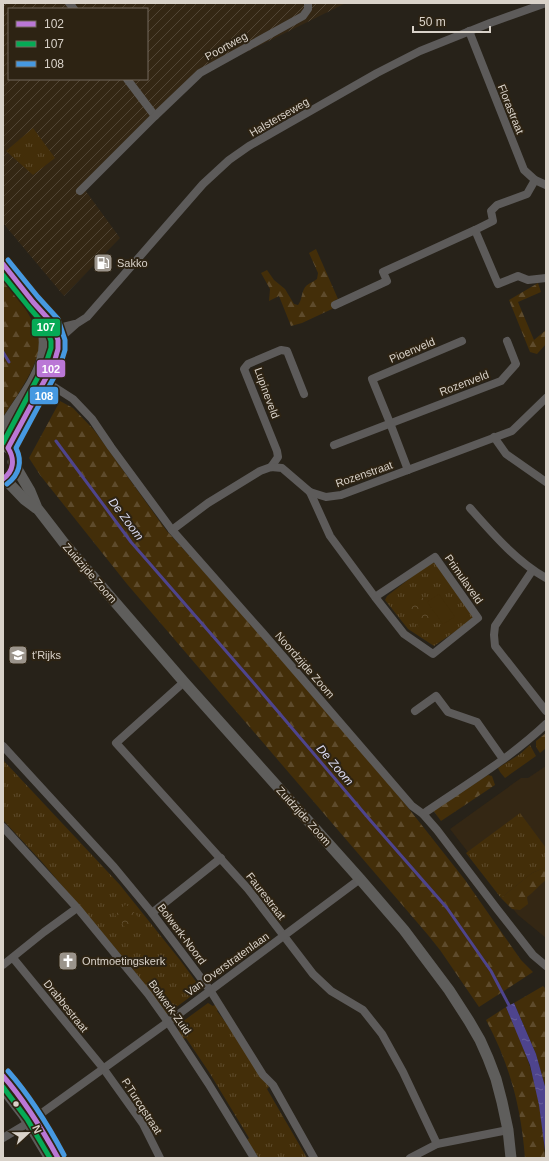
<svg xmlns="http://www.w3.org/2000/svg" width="549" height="1161" font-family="Helvetica,sans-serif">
<defs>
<pattern id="industrial-furrows" width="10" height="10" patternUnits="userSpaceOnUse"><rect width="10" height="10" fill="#342714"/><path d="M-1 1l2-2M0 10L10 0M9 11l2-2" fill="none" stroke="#514535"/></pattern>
<pattern id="grass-tufts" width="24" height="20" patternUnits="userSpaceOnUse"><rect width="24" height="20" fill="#432e09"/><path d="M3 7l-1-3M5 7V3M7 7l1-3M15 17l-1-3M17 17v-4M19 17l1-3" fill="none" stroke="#5e4b2c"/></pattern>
<pattern id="forest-firs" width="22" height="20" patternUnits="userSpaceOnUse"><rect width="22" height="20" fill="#432e09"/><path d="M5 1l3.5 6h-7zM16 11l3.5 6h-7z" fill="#5e4b2c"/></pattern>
<pattern id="park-crowns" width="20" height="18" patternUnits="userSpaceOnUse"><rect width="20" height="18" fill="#432e09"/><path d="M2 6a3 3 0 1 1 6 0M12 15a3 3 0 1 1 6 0" fill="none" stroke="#5e4b2c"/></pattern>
<pattern id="water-ripples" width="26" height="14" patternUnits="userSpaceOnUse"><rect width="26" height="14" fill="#4e448d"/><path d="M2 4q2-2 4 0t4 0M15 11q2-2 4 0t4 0" fill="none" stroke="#675e9c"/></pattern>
</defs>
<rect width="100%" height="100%" fill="#272219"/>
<path fill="#342714" d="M546,766v172l-28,-23 -23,-28 -45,-58 71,-51h7z"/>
<path fill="url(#industrial-furrows)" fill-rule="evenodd" d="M3,3h343l-159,78 -102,109 35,48 -56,58 -61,-73zM9,9h138v70h-138z"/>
<g fill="url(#grass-tufts)">
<path d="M33,128l22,30 -22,17 -27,-24z"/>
<path d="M431,562l4,1 40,55 -41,28 -26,-17 -23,-29 2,-4z"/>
<path d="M530,745l6,11 -31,22 -5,-6 -2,-4 22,-14z"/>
<path d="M3,760l117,125 60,75 20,27 -10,10 -23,17 -35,-46 -90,-106 -39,-42z"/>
<path d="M520,813l26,35v19l-14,6 -31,25 -35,-45z"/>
<path d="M208,1003l5,3 3,-2 3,5 -2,2 9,12 2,-1 41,65 -2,2 40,69h-48l-12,-18 2,-2 -40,-66 -23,-34 -3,1 -5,-8 2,-2v-3l2,-4z"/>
</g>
<g fill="url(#forest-firs)">
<path d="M316,249l22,50 -3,1 -3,9 -30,14 -11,3 -12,-30 -10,5 1,-12 -9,-16 6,-3 7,10 11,9 9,15 4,1c4,-5 3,-10 6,-16 2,-5 9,-7 13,-10l1,-6 -9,-20z"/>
<path d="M3,276c12,18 32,42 36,64 4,20 -25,60 -36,77z"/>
<path d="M538,283l3,9 -23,10 16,38 12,-10v14l-9,10 -7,-2 -21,-52z"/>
<path d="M60,401l13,7 21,22 72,100 86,95 135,156 78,99 37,53 19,27 12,12 -54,35 -39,-57 -12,-15 -301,-351 -87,-109 -11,-17z"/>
<path d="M546,733v15l-6,5 -4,-6v-6z"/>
<path d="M488,775l4,1 3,9 -54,36 -8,-11z"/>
<path d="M546,867v13c-7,5 -12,12 -19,17l1,7 -8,6 -8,-1 -11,-11 31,-25z"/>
<path d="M543,986l3,3v101l-10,-36 -22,-51z"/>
<path d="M506,1007c8,19 17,38 23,57 10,30 14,63 16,94h-20c-4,-51 -15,-93 -39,-138z"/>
</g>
<g fill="url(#park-crowns)">
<path d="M419,593l18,23 -17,12 -18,-22z"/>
<path d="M126,904l16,17 -13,11 -14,-17z"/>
</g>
<path fill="#432e09" d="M439,594l16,23 -12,7 -16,-22z"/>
<path fill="url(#water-ripples)" d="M514,1003l22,51 10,36v68l-7,-53 -9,-40 -24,-58z"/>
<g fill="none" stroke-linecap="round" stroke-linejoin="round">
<g stroke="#4e448d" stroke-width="3">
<path d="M3,352l6,10"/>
<path d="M56,441l75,101 121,139 118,139 77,88 44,63 20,38"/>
</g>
<g stroke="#5d5b5a" stroke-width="8">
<path d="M69,3l5,6"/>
<path d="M469,31l55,139 11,10 11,5"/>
<path d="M127,79l28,37"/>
<path d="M80,191l75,-75 45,-43 103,-57 5,-7v-6"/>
<path d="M475,230l18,-9 -2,-10 6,-6 30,-11 8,-14"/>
<path d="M335,305l52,-24 -4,-9 92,-42 23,54 20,-8 10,4 18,-2"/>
<path d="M51,334l12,-7 12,-3"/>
<path d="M58,340l18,-16 11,-7 116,-133 26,-24 20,-14 128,-73 43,-22 70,-28 56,-20"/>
<path d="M45,381l28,18 19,20 19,28 61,83 90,102 150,174 11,8 14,16 60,79 36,46 13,11"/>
<path d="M494,437l12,17 40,28"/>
<path d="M334,445l167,-64 15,-17 -9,-23"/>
<path d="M271,467l7,-10 -1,-6 -33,-82 4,-5 33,-14 6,1 17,43"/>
<path d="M408,470l-18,-47 -18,-44 90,-38"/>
<path d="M310,492l20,44 45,61 29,37 29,20 45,-36 -43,-61 -60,40"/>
<path d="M470,508c23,26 46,53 76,70"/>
<path d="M172,530l36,-27 52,-32 11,-4 11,1 28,24 16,5 15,-2 171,-64 34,-33"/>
<path d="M532,571l-37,55 -1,9 1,11 51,65"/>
<path d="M184,682l-68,61 132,146 65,85 18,17 32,19 19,24 21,38 34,72"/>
<path d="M415,711l21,-15 12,16 29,10 26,37"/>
<path d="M3,746l111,121 38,46 58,77 53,85 10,10 41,73"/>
<path d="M423,814c42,-29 86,-55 123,-90"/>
<path d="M3,827l76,83 69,84 20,28 40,61 46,75"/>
<path d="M152,913l69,-55"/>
<path d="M13,958l90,110 40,56 17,34"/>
<path d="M3,965l41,-33 33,-24"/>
<path d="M3,1138l25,-15 140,-101 192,-143"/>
<path d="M410,1158l27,-14 71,-14"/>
</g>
<g stroke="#5d5b5a" stroke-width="10">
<path d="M3,1076c22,24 40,53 55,82"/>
<path d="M3,1089l20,26 26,43"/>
</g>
<g stroke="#5f5e5c" stroke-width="11">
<path d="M3,264l30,38 13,14 6,7 6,17v9l-4,14 -9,18 -37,67"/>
<path d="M3,428c24,-41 56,-67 34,-119"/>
<path d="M13,462l17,29 7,17 27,35 120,139 176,197 44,51 45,60 20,31 11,19 8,18 8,21 6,23 6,28 3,28"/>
<path d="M4,478l20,21 12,9"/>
</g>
<g stroke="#2d2313" stroke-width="8">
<g id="bus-1">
<path d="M3,264l30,38 19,21 6,17v9l-4,14 -46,85c7,11 6,23 -5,31"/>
<path d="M3,1076c22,25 39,53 55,82"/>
</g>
</g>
<g stroke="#2d2313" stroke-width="8">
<g id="bus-2">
<path d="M3,275l25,31 18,21 5,14v7l-4,12 -44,83"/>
<path d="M3,1087l24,32 23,39"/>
</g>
</g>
<g stroke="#2d2313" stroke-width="8">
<g id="bus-3">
<path d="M7,484c12,-9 16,-22 9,-36l44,-82 5,-16v-10l-7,-21 -20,-22 -30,-37"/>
<path d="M8,1071c23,26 40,54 56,84"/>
</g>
</g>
<use href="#bus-1" stroke="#ba77d6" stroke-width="5"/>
<use href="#bus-2" stroke="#06aa56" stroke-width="5"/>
<use href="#bus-3" stroke="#4699e1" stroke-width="5"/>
</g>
<defs>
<g id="fuel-square" transform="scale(1)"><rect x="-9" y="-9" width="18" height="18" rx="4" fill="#9b948b" stroke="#2d2313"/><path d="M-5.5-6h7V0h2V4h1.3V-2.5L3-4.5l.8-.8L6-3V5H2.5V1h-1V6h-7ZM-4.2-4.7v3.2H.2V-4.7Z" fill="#fff"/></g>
<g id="school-square" transform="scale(1)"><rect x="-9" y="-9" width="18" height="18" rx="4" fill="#9b948b" stroke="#2d2313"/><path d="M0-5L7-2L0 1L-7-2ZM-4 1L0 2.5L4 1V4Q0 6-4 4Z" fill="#fff"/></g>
<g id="church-square" transform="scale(1)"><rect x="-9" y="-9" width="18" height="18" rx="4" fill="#9b948b" stroke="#2d2313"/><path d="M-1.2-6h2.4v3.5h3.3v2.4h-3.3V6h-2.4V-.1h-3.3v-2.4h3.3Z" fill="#fff"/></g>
</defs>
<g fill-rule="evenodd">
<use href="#fuel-square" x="103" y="263"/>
<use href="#school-square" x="18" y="655"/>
<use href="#church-square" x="68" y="961"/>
</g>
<circle fill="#d9d2c9" stroke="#2d2313" stroke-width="1.5" cx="16" cy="1104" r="3.5"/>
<g text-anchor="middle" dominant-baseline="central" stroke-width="4" stroke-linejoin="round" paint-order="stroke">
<g font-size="11" fill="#d9d2c9" stroke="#2d2313">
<text transform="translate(226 46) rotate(-29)">Poortweg</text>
<text transform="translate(511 109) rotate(68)">Florastraat</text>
<text transform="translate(279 117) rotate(-30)">Halsterseweg</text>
<text transform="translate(412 350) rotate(-23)">Pioenveld</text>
<text transform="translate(464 383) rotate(-21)">Rozenveld</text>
<text transform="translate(267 393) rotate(70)">Lupineveld</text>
<text transform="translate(364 474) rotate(-19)">Rozenstraat</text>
<text transform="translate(90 573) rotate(49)">Zuidzijde Zoom</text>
<text transform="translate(464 579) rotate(55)">Primulaveld</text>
<text transform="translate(305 665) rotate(49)">Noordzijde Zoom</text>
<text transform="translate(304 816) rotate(48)">Zuidzijde Zoom</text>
<text transform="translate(266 896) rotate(52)">Faurestraat</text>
<text transform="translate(182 934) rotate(53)">Bolwerk-Noord</text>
<text transform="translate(227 964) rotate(-36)">Van Overstratenlaan</text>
<text transform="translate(66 1006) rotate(51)">Drabbestraat</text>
<text transform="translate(170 1007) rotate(54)">Bolwerk-Zuid</text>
<text transform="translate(142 1106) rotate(57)">P.Turcqstraat</text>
</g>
<g font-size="11" fill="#d9d2c9" stroke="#2d2313" text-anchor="start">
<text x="117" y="263">Sakko</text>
<text x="32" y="655">t'Rijks</text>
<text x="82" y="961">Ontmoetingskerk</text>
</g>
<g font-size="12" font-style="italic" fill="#d9d9f0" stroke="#2d2313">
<text transform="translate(126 519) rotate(53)">De Zoom</text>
<text transform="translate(335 765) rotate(49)">De Zoom</text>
</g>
</g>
<g stroke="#2d2313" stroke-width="1.5">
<rect x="31" y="318" width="30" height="19" rx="4" fill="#06aa56"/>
<rect x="36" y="359" width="30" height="19" rx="4" fill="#ba77d6"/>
<rect x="29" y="386" width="30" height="19" rx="4" fill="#4699e1"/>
</g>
<g font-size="11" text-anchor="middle" font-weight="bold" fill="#fff">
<text x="46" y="331">107</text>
<text x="51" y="373">102</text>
<text x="44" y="400">108</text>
</g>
<rect width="549" height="1161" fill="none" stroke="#d9d2c9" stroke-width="8"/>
<rect x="8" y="8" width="140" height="72" fill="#2d2313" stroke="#72695c"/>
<rect x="16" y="21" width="20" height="6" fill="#ba77d6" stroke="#72695c"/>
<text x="44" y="28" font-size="12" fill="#d9d2c9">102</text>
<rect x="16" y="41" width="20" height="6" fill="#06aa56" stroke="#72695c"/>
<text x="44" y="48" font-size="12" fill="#d9d2c9">107</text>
<rect x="16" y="61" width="20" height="6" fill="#4699e1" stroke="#72695c"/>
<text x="44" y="68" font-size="12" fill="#d9d2c9">108</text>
<g transform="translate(28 1133) rotate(68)" stroke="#2d2313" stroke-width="3" paint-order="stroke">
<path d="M0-3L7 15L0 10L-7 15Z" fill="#d9d2c9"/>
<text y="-6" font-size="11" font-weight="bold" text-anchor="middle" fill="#d9d2c9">N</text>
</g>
<path d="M413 26v6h77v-6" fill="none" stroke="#d9d2c9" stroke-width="2"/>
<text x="419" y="26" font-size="12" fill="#d9d2c9" stroke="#2d2313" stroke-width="3" paint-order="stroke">50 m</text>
</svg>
